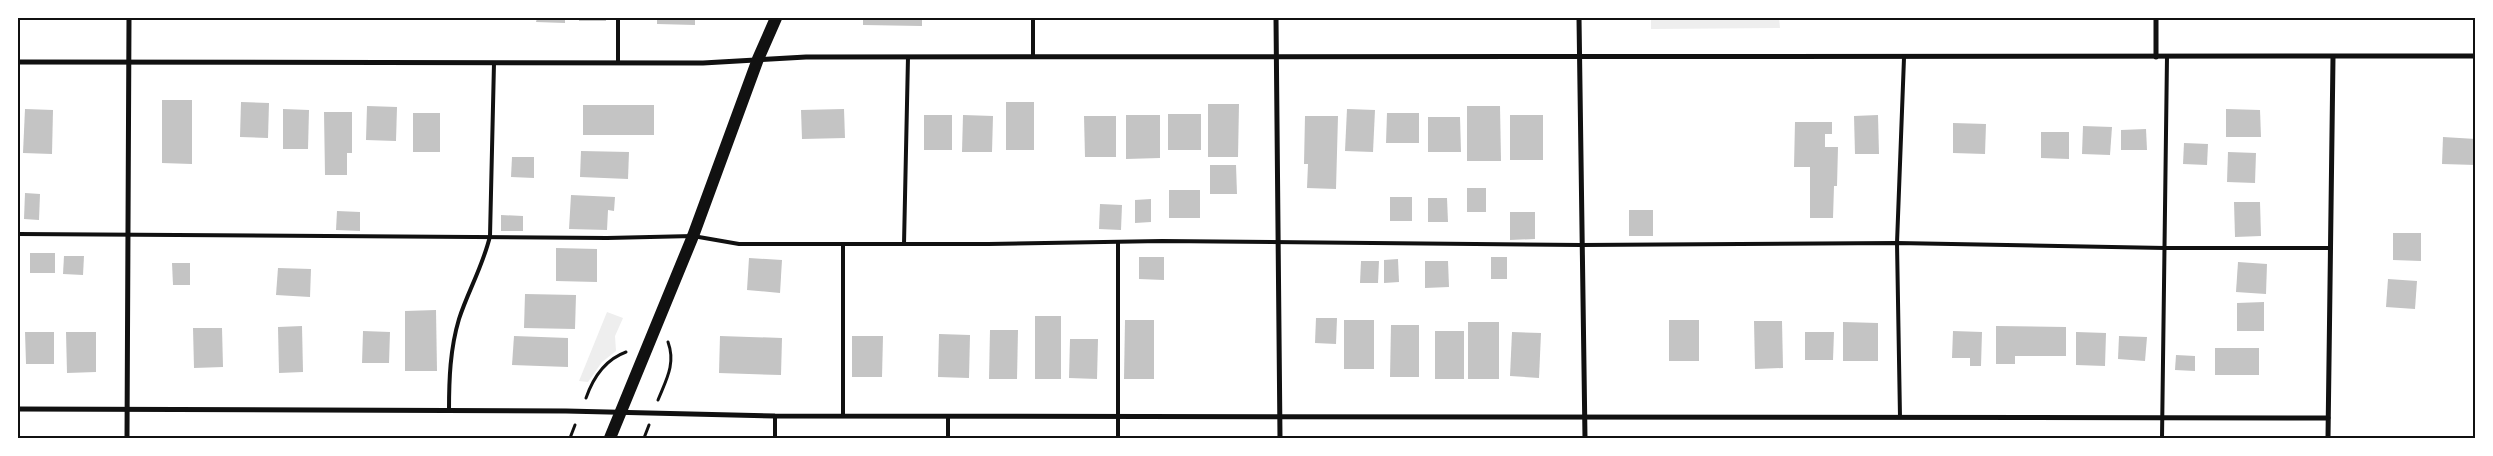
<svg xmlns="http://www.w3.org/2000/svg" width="2493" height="456" font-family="'Libre Baskerville',serif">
<rect width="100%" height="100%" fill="#fff"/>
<g fill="#eee">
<path d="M1651,18h128l1,10 -129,1z"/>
<path d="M607,312l16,6 -8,18 1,15 -14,11 -14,20 -9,-1z"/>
</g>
<g fill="#c4c4c4">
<path d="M537,18h28v5l-29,-1z"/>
<rect x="579" y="18" width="27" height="3"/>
<path d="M657,18h38v7l-38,-1z"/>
<path d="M863,18h59v8l-59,-1z"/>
<path d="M162,100h30v64l-30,-1z"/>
<path d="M241,102l28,1 -1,35 -28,-1z"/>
<rect x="1006" y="102" width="28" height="48"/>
<path d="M1208,104h31l-1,53h-30z"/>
<rect x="583" y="105" width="71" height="30"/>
<path d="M367,106l30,1 -1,34 -30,-1z"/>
<path d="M1467,106h33l1,55h-34z"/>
<path d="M25,109l28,1 -1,44 -29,-1z"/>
<path d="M283,109l26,1 -1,39h-25z"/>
<path d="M844,109l1,29 -43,1 -1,-29z"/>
<path d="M1347,109l28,1 -2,42 -28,-1z"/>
<path d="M2226,109l34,1 1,27h-35z"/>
<path d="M324,112h28v41h-5v22h-22z"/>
<rect x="413" y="113" width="27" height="39"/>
<path d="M1387,113h32v30h-33z"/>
<rect x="1168" y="114" width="33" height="36"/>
<rect x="924" y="115" width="28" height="35"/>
<path d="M963,115l30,1 -1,36h-30z"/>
<path d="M1126,115h34v43l-34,1z"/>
<rect x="1510" y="115" width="33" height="45"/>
<path d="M1878,115l1,39h-24l-1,-38z"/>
<path d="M1084,116h32v41h-31z"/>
<path d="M1305,116h33l-2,73 -29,-1 1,-24h-4z"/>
<path d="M1428,117h32l1,35h-33z"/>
<path d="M1795,122h37v12h-7v13h13l-1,39h-3l-1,32h-23v-51h-16z"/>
<path d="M1953,123l33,1 -1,30 -32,-1z"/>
<path d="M2083,126l29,1 -2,28 -28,-1z"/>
<path d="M2146,129l1,21h-26v-20z"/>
<path d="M2041,132h28v27l-28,-1z"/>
<path d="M2443,137l33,2v26l-34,-1z"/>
<path d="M2184,143l24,1 -1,21 -24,-1z"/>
<path d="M581,151l48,1 -1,27 -48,-2z"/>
<path d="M2228,152l28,1 -1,30 -28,-1z"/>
<path d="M512,157h22v21l-23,-1z"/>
<path d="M1210,165h26l1,29h-27z"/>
<rect x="1467" y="188" width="19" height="24"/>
<rect x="1169" y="190" width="31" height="28"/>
<path d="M25,193l15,1 -1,26 -15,-1z"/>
<path d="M571,195l44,2 -1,14 -6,-1 -1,20 -38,-1z"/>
<rect x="1390" y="197" width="22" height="24"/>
<path d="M1428,198h19l1,24h-20z"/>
<path d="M1151,199v23l-16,1v-23z"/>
<path d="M2234,202h26l1,34 -26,1z"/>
<path d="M1100,204l22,1 -1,25 -22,-1z"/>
<rect x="1629" y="210" width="24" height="26"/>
<path d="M337,211l23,1v19l-24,-1z"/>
<path d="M1510,212h25v27l-25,1z"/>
<path d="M501,215l22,1v15h-22z"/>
<path d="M2393,233h28v28l-28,-1z"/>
<path d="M556,248l41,1v33l-41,-1z"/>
<rect x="30" y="253" width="25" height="20"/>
<path d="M64,256h20l-1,19 -20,-1z"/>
<path d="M1139,257h25v23l-25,-1z"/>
<rect x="1491" y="257" width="16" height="22"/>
<path d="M749,258l33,2 -2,33 -33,-3z"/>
<path d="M1398,259l1,23 -15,1v-23z"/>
<path d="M1361,261h18l-1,22h-18z"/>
<path d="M1425,261h23l1,26 -24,1z"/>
<path d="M2238,262l29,2 -1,30 -30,-2z"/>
<path d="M172,263h18v22h-17z"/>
<path d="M278,268l33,1 -1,28 -34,-2z"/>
<path d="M2388,279l29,2 -2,28 -29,-2z"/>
<path d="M525,294l51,1 -1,34 -51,-1z"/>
<path d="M2264,302v29h-27v-28z"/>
<path d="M436,310l1,61h-32v-60z"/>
<rect x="1035" y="316" width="26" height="63"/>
<path d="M1316,318h21l-1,26 -21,-1z"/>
<path d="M1125,320h29v59h-30z"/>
<rect x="1344" y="320" width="30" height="49"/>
<rect x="1669" y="320" width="30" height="41"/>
<path d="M1754,321h28l1,47 -28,1z"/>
<rect x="1468" y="322" width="31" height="57"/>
<path d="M1843,322l35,1v38h-35z"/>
<path d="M1391,325h28v52h-29z"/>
<path d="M302,326l1,46 -24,1 -1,-46z"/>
<path d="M1996,326l70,1v29h-51v8h-19z"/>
<path d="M193,328h29l1,39 -29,1z"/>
<path d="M990,330h28l-1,49h-28z"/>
<path d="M363,331l27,1 -1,31h-27z"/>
<rect x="1435" y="331" width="29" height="48"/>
<path d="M1953,331l29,1 -1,34h-11v-8h-18z"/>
<path d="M25,332h29v32h-28z"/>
<path d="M66,332h30v40l-29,1z"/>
<path d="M1512,332l29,1 -2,45 -29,-2z"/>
<path d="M1805,332h29l-1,28h-28z"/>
<path d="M2076,332l30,1 -1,33 -29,-1z"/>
<path d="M939,334l31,1 -1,43 -31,-1z"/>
<path d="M514,336l54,2v29l-56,-2z"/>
<path d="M720,336l62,2 -1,37 -62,-2z"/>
<path d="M852,336h31l-1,41h-30z"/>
<path d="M2119,336l28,1 -2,24 -27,-2z"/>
<path d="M1070,339h28l-1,40 -28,-1z"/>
<rect x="2215" y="348" width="44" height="27"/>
<path d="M2176,355l19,1v15l-20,-1z"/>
</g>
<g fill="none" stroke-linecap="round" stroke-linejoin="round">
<g stroke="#111" stroke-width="3">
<path d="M586,398c7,-20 18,-38 40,-46"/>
<path d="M658,400c8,-20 18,-36 10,-58"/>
<path d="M570,438l5,-13"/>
<path d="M644,438l5,-13"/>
</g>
<g stroke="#111" stroke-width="4">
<path d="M1033,57v-39"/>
<path d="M618,62v-44"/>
<path d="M18,234l589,4 86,-2 46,8h249l174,-3 419,4 316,-2 268,5h166"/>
<path d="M904,244l4,-187"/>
<path d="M449,410c0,-30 1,-61 10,-91 9,-28 24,-53 31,-83l4,-173"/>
<path d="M843,415v-171"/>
<path d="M948,416v22"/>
<path d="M1900,417l-3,-174 7,-185"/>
<path d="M775,438v-22"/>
<path d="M1118,438v-195"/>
<path d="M2162,438l5,-381"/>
</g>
<g stroke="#111" stroke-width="5">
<path d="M1276,18l4,420"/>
<path d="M1579,18l6,420"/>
<path d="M2156,18v39"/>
<path d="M18,62l685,1 103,-6 1670,-1"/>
<path d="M18,409l548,2 209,5 1553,2"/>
<path d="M127,438l2,-420"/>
<path d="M2328,438l5,-381"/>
</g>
<path stroke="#111" stroke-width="12" d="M610,438l83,-202 65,-177 18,-41"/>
</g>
<rect width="2493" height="456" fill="none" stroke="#ffffff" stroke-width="38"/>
<rect x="19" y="19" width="2455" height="418" fill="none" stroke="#111" stroke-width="2"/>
</svg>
